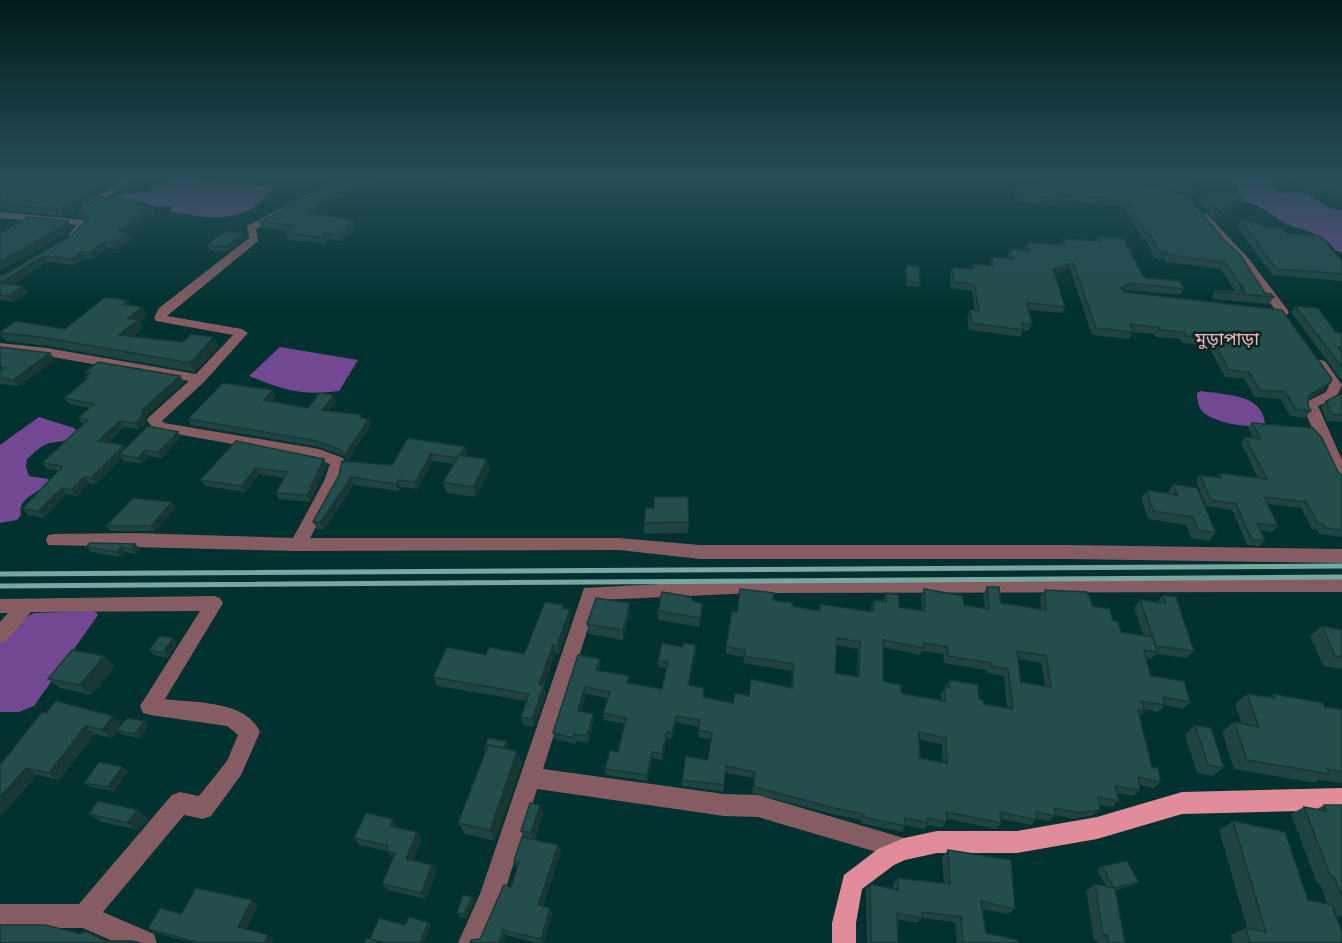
<svg xmlns="http://www.w3.org/2000/svg" width="1342" height="943" font-family="'Noto Sans','Noto Sans Bengali',sans-serif">
<rect width="100%" height="100%" fill="#00312e"/>
<g fill="#724892">
<path d="M172,178l71,4 31,6c-29,36 -58,32 -101,24l-4,-2 4,-4 -16,1 -14,-4 -28,-1v-4c10,-7 18,-3 29,-5 12,-3 11,-10 28,-15z"/>
<path d="M1230,178h53l4,5h-16l7,9 31,2 19,14 14,2v43l-7,-3c-12,-19 -31,-18 -50,-27 -15,-7 -27,-23 -47,-21l-5,-6 7,-3z"/>
<path d="M280,347l78,13 -19,31c-37,5 -56,-1 -90,-15z"/>
<path d="M1201,391c23,4 61,2 64,32 -10,8 -54,-1 -63,-12 -4,-5 -5,-12 -5,-18z"/>
<path d="M39,417l35,11 2,2c-4,14 -18,10 -29,14 -8,3 -14,10 -20,15l-1,8 3,9 19,3 3,4c-12,9 -34,15 -30,32l-4,5 -17,3v-78z"/>
<path d="M92,611l5,2 1,2 -64,91 -15,6h-19v-69c10,-12 20,-24 34,-30z"/>
</g>
<g fill="none" stroke-linecap="round" stroke-linejoin="round">
<g fill="#855c62" fill-rule="evenodd">
<path d="M124,178h11l-46,32h-6v-4z"/>
<path d="M340,178h12l-96,51 2,12 -91,75 75,13 6,4 -44,49 -42,39 2,2 155,26 24,9 2,4 -5,19 -30,57h309l81,7h367l275,4v14l-275,-4h-367l-81,-9 -321,1 -250,-6 -2,-5 2,-5 6,-1 79,-1 160,5 31,-57 6,-17 -14,-5 -162,-29 -7,-10 2,-3 40,-36 -142,-25 -47,-5v-8l47,5 149,26 37,-39 -77,-14 -2,-3 5,-10 90,-70 -2,-12z"/>
<path d="M0,212l85,8 5,3 -17,15 -5,-3 9,-10 -77,-7z"/>
<path d="M1199,214h8l42,45 40,53 -2,3h-8l-38,-52 -42,-45z"/>
<path d="M1320,360l5,1 17,24 -6,13 -18,8 24,54v21l-5,-1 -3,-4 -29,-64 1,-10 20,-10 3,-6 -15,-22z"/>
<path d="M1342,578v14l-587,1 -158,7 -54,169 181,25 34,1 146,43 8,3 3,8 -3,8 -8,3 -146,-43 -34,-1 -187,-27 -34,108 -21,46h-24l22,-49 104,-306 171,-9z"/>
<path d="M214,596l6,2 3,5 -58,96c30,4 81,1 95,33l-19,43 -30,41 -8,3 -19,-4 -81,97 51,22 3,9h-40l-34,-15h-83v-24h79l93,-109 8,-3 19,4 28,-35 11,-26 -11,-9 -77,-11 -7,-2 -3,-7 60,-95 -169,1 -25,29 -6,2v-21l8,-9h-8v-14z"/>
</g>
<path fill="#e08c9b" fill-rule="evenodd" d="M1342,788v22l-160,4 -85,25 -80,14h-80l-32,7 -11,5 -32,24 -6,34v20h-24v-20l12,-48 34,-26 26,-11 33,-7h80l80,-14 85,-25z"/>
<g stroke="#7aa6a2" stroke-width="5">
<path d="M0,574l1342,-8"/>
<path d="M0,586l1342,-9"/>
</g>
</g>
<g fill="#1e4340" fill-rule="evenodd">
<path d="M0,178h47v2l18,2 6,-4h51l-58,38 -64,-6z"/>
<path d="M343,178h41l-11,11 -14,-2 -12,11 -12,-1 -19,17 40,12 -15,15 -13,-2 -3,4 -37,-3 -3,-7 3,-2 -26,-3 -2,-6z"/>
<path d="M452,178h38l-8,11 -31,-3 -1,-5z"/>
<path d="M1039,178h97l2,4 127,111 9,4 -5,7 -56,-5 -1,-2 4,-7 19,1 -14,-22 -55,-7 -2,-3 -9,-1 -10,-19h-3l-18,-33 -60,-5 -7,1 -2,3 -39,-3 -4,-13 2,-6 25,2 -1,-4z"/>
<path d="M1144,178h45l7,10 -3,7 -43,-11z"/>
<path d="M1294,178h48v28h-3l-10,-11 -24,-3z"/>
<path d="M1202,191l43,4 -5,8 -25,17 -17,-20z"/>
<path d="M143,202l3,6h6l4,6 -27,19 3,6 -15,10 -9,-1 -15,11 -7,-1 -11,7 -28,-3 -35,23 16,8 -15,9 -13,-2v-25h4l68,-40 14,-15 -4,-2 -4,-6z"/>
<path d="M1241,221l45,12 56,28v20l-70,-6 -35,-48z"/>
<path d="M1100,237l47,41 37,11 -4,6 -54,-5 -3,1 201,99 -15,9 -1,6 3,6 -6,7 -15,-2 -10,-17 -25,-2 -11,-18 -19,-2 -17,-32 -27,-2 -1,-4 -24,-2 -1,-3 -23,-2 -3,7 -37,-4 -22,-66 -15,5 10,33 -3,6 -33,-3 3,14 -3,7 -6,-1 -2,7 -52,-7 -2,-13 3,-7 5,1 -3,-20 -21,-3 -1,-13 2,-7 20,1 2,-5 17,1 -1,-2 2,-6 17,1 -1,-2 2,-7 16,2 -1,-3 2,-6 33,2 3,-5 35,2z"/>
<path d="M245,238l-18,14 -17,-2 -2,-5z"/>
<path d="M906,265l14,17 -1,5 -13,-1 -1,-16z"/>
<path d="M131,305l17,10 -8,7 3,6 -10,9 86,9 -24,26 -148,-26 -41,-5 -6,-7v-2l65,-3z"/>
<path d="M1295,306l41,26 6,1v48l-51,-69z"/>
<path d="M0,347l50,6 5,7 -37,26 -18,-2z"/>
<path d="M85,372l99,10 -37,33 -1,7 -7,7 -15,-2 -16,16 16,2 2,3 55,-11 -19,21 -13,-2 -7,7 -19,-2 -1,-3 -26,26 -7,-1 -12,13 -10,-2 -23,24 -16,-3 -6,-6 36,-38 -11,-2 -5,-6 41,-39 -5,-6 12,-10 -21,-4 -5,-6 22,-19 -1,-2 2,-2z"/>
<path d="M1342,392v30l-15,-1 -6,-14 5,-6 15,-7z"/>
<path d="M276,396l-5,5 37,7 28,-7 -7,10 40,8 2,6 -24,36 45,4 16,-27 57,9 2,7 -1,2 24,13 -14,28 -29,-4 -4,-11 11,-18 -21,-3 -16,28 -16,-2 -2,4 -45,-6 -30,45 -7,-1 -4,-7 34,-61 -3,-5 -25,-9 -128,-22 -3,-6z"/>
<path d="M1252,423l90,52v62l-22,-3 -3,-4 -5,-1 -11,-21 -34,-4 11,22 -6,6 -11,-2 4,10 -5,6 -13,-1 -15,-35 -26,-4 -10,-25 4,-6 17,2 3,-4 38,5 -17,-35 4,-6 8,1 -5,-10z"/>
<path d="M236,441l88,18 3,6 -17,37 -31,-3 -3,-6 8,-15 -24,-4 -15,18 -40,-6 -5,-6z"/>
<path d="M1173,484l43,49 -7,8 -18,-3 -5,-13 -38,-6 -7,-21 6,-8 21,3v-1z"/>
<path d="M176,508l-21,23h-44l-5,-5z"/>
<path d="M654,508l35,14 -1,11 -44,1v-11z"/>
<path d="M135,544l5,5 -4,5 -11,-2 -4,5 -30,-5 -5,-5z"/>
<path d="M987,587l14,16 40,6 -1,-12 5,-7 48,16 20,15 8,11 23,4 -10,-28 6,-8 17,2 6,-7 31,56 -7,7 -31,-4 -5,5 -5,-1 5,18 39,26 -7,7 -18,-4 -7,7 -14,-3 1,2 -6,5 13,51 9,15 -7,6 -15,-3 1,5 -7,6 -16,-3 2,8 -7,6 -13,-2 1,5 -7,5 -19,4 -19,-4 -5,6 -13,-2 -6,6 -30,-6v4l-5,6 -49,-10v3l-5,6 -15,-3 -3,4 -19,-4 -3,7 -37,-8 -4,-1v-3l-29,-6 -80,-21 2,-15 -28,-5 -3,19 -41,-6v-6l26,-20 3,-21 -13,-2 1,-10 -23,-5 -4,17 -5,-1 -5,22 -9,-2 -6,23 -41,-6 -1,-6 13,-17 7,-28 -21,-4 -1,-7 5,-15 -22,-4 -5,17 13,9 -6,23 -12,-2 -1,3 -20,-5 -2,-6 47,-74v7l-1,5 30,12 33,6 5,-21 -9,-1v-7l38,-7 -7,32 15,12 29,6 16,-7 42,-9 1,-16 -49,-8 1,-6 -18,-3v-7l11,-35 36,-12 19,6 27,4 1,-6 51,8v-5l3,-7 9,1 3,-8 13,14 23,3 -1,-13 3,-8 40,16 21,3 -2,-13zM836,645l22,4 -1,28 -22,-4zM883,647l37,8 2,-4 21,3 1,9 42,7 1,3 17,3 3,32 -24,-4 -4,-5 -30,-19 -8,14v6l-40,-7 -18,-12zM1018,659l23,4 4,23 -24,-4zM920,740l22,4 1,18 -23,-4z"/>
<path d="M692,601l10,13 -3,13 -41,-7v-9z"/>
<path d="M630,603v10l-7,27 -34,-6 -2,-10z"/>
<path d="M563,605l1,3 7,10 -12,36 -4,-1 -11,33 2,8 -12,33 -11,-2 -2,-8 5,-16 -89,-15 -4,-9 53,-22 38,-1z"/>
<path d="M1322,626l20,4v39l-19,-3 -13,-30z"/>
<path d="M173,638l4,5 -9,15 -14,-3 -5,-5z"/>
<path d="M115,666l-23,29 -32,-7 -12,-9z"/>
<path d="M1247,694l23,3 4,-3 68,17v71l-3,1 -20,-3 -5,3 -80,-14 -12,-37 12,-10 8,2 -7,-20z"/>
<path d="M46,713l67,3 9,8 -10,14 -17,-4 -36,46 -22,-5 -35,40h-2v-50z"/>
<path d="M1195,725l29,43 -12,8 -15,-3 -12,-38z"/>
<path d="M149,726l-9,12 -17,-3 -6,-5z"/>
<path d="M506,741l2,4 -1,4 10,2 5,13 -27,77 -30,-7 -7,-11 27,-70 -1,-3z"/>
<path d="M122,767l6,4 -14,20 -24,-4 -6,-4z"/>
<path d="M540,805l3,8 -8,27 23,5 3,7 -18,54 9,8 -8,29h-7l-31,-8 -2,8h-34l10,-4 31,-52 6,-19 -3,-7 9,-24 -2,-6z"/>
<path d="M1324,805h18v112l-6,-1 6,27h-109l-3,-8 17,-7 -28,-98 14,-9 75,79 19,4 -7,-20 -3,-1 -26,-69 13,-7 13,2z"/>
<path d="M89,814l60,4 -10,12 -37,-8z"/>
<path d="M393,819l5,7v2l24,11 -9,21 24,11 -11,28 -38,-9 -6,-6 11,-26 -7,-7 -26,-6 -6,-7z"/>
<path d="M948,850l67,59 -7,5 -25,-5 3,24 32,10h-61l-2,-21 -34,-4 -4,5 -20,-4 1,24h-31l-1,-53 4,-6 23,5v-5l5,-6 46,5 -2,-26z"/>
<path d="M1102,866l37,16 -5,3 -18,5 9,53h-27v-2l-4,-1 -8,-49 9,-7 11,2 -9,-16z"/>
<path d="M472,897l3,3 -8,18 -7,-1 -3,-4z"/>
<path d="M252,900l6,5 -12,24 28,9 -2,5h-78l-38,-10 -8,-4 33,-15z"/>
</g>
<g fill="#183734">
<path d="M109,178h13l-58,38 -4,-7z"/>
<path d="M376,178h8l-11,11 -2,-6z"/>
<path d="M486,178h4l-8,11 -1,-5z"/>
<path d="M357,181l2,6 -12,11 -2,-6z"/>
<path d="M333,191l2,6 -25,22 -2,-6z"/>
<path d="M1245,195l-5,8 -25,17 5,-8z"/>
<path d="M143,202l3,6 -10,-2z"/>
<path d="M152,208l4,6 -27,19 3,6 -15,10 -4,-6 5,-12z"/>
<path d="M354,220l2,6 -15,15 -2,-6z"/>
<path d="M68,221l4,6 -6,6 -66,38v-9z"/>
<path d="M243,233l2,5 -18,14 -2,-5z"/>
<path d="M326,233l2,6 -3,4 -3,-6z"/>
<path d="M104,242l4,6 -15,11 -4,-6z"/>
<path d="M82,252l4,6 -11,7 -3,-6z"/>
<path d="M43,256l4,6 -42,27 -5,-6z"/>
<path d="M1073,263l-3,6 -19,7 2,-7z"/>
<path d="M1130,283l-4,7 -8,5 3,-7z"/>
<path d="M23,286l5,7 -15,9 -4,-6z"/>
<path d="M128,300l5,9 -10,-5z"/>
<path d="M143,307l5,8 -8,7 3,6 -18,16 -6,-9 9,-17z"/>
<path d="M214,337l5,9 -24,26 -5,-9z"/>
<path d="M50,353l5,7 -37,26 -5,-6z"/>
<path d="M180,376l4,6 -37,33 -1,7 -7,7 -4,-6 8,-14z"/>
<path d="M1330,383l-6,7 -20,12 5,-7z"/>
<path d="M273,390l3,6 -9,10 -3,-6z"/>
<path d="M334,395l2,6 -11,15 -3,-6z"/>
<path d="M369,419l2,6 -24,37 -3,-6z"/>
<path d="M120,421l4,6 -21,20 -5,-6z"/>
<path d="M178,432l3,5 -19,21 -4,-6z"/>
<path d="M124,445l4,6 -9,4 3,3 -26,26 -5,-6z"/>
<path d="M465,447l2,7 -6,11 -2,-7z"/>
<path d="M145,450l4,6 -7,7 -4,-5z"/>
<path d="M431,454l2,7 -16,28 -2,-7z"/>
<path d="M324,459l3,6 -17,37 -3,-7z"/>
<path d="M487,459l3,10 -14,28 -3,-10z"/>
<path d="M256,468l4,6 -15,18 -4,-6z"/>
<path d="M84,477l5,6 -12,13 -6,-6z"/>
<path d="M351,477l3,8 -30,45 -4,-7z"/>
<path d="M398,480l3,7 -2,4 -3,-7z"/>
<path d="M62,488l5,6 -23,24 -6,-7z"/>
<path d="M172,502l4,6 -21,23 -4,-5z"/>
<path d="M135,544l5,5 -4,5 -4,-5z"/>
<path d="M121,547l4,5 -4,5 -5,-5z"/>
<path d="M630,603v10l-7,27v-10z"/>
<path d="M703,604l-1,10 -3,13 1,-9z"/>
<path d="M570,609l1,9 -12,36 -2,-9z"/>
<path d="M173,638l4,5 -9,15 -5,-5z"/>
<path d="M553,645l2,8 -11,33 2,8 -12,33 -2,-8 7,-35z"/>
<path d="M696,645v8l-8,39v-7z"/>
<path d="M104,656l11,10 -23,29 -12,-10z"/>
<path d="M600,659v7l-3,11 -1,-7z"/>
<path d="M585,687l1,7 -7,24 -1,-7z"/>
<path d="M593,714l1,6 -6,23 -1,-7z"/>
<path d="M113,716l9,8 -10,14 -10,-8z"/>
<path d="M676,716v6l-4,17v-6z"/>
<path d="M144,721l5,5 -9,12 -5,-4z"/>
<path d="M85,726l10,8 -36,46 -10,-7z"/>
<path d="M667,732v6l-5,22v-6z"/>
<path d="M506,741l2,4 -5,13 -1,-4z"/>
<path d="M517,751l5,13 -27,77 -5,-11z"/>
<path d="M652,752l1,6 -6,23v-6z"/>
<path d="M122,767l6,4 -14,20 -6,-4z"/>
<path d="M26,768l11,7 -35,40 -2,-1v-17z"/>
<path d="M540,805l3,8 -9,28 -3,-8z"/>
<path d="M138,810l11,8 -10,12 -12,-7z"/>
<path d="M393,819l5,7 -3,7 -5,-7z"/>
<path d="M417,832l5,7 -11,26 -5,-6z"/>
<path d="M558,845l3,7 -20,59 -3,-6z"/>
<path d="M432,865l5,6 -11,28 -5,-6z"/>
<path d="M472,897l3,3 -8,18 -3,-3z"/>
<path d="M252,900l6,5 -13,26 -7,-4z"/>
<path d="M550,908l2,6 -8,29h-2l-1,-4z"/>
<path d="M428,922l3,3 -7,18h-4z"/>
<path d="M503,930l3,5 -2,8h-5z"/>
<path d="M268,935l6,3 -2,5h-8z"/>
</g>
<g fill="#234e4b" stroke="#183734" stroke-width="1.5" fill-rule="evenodd">
<path d="M0,178h43v1l22,3 6,-4h38l-49,31 -60,-5z"/>
<path d="M343,178h33l-5,5 -14,-2 -12,11 -12,-1 -25,22 46,7 -15,15 -13,-2 -4,4 -37,-4 9,-8 -34,-3z"/>
<path d="M452,178h34l-5,6 -31,-3z"/>
<path d="M1042,178h94l2,4 50,14 36,44 15,13 26,40 6,1 3,3 -57,-5 -1,-2 29,2 -20,-30 -56,-7 -2,-3 -8,-1 -10,-18 -4,-1 -18,-33 -60,-4h-10l1,3 -40,-3 -4,-12 30,2z"/>
<path d="M1156,178h33l7,10z"/>
<path d="M1302,178h40v21l-9,-10 -25,-3z"/>
<path d="M1202,191l43,4 -25,17z"/>
<path d="M100,197l43,5 -7,4 16,2 -34,23 11,1 -16,11 -9,-1 -15,11 -7,-1 -10,7 -29,-3 -43,27 23,3 -14,10 -9,-1v-20h4l68,-40 17,-18 -11,-5z"/>
<path d="M28,217l40,4 -6,6 -62,35v-29z"/>
<path d="M1241,221l20,2 3,4 19,2 3,4 34,3 22,25v13l-66,-5z"/>
<path d="M224,232l19,1 -18,14 -17,-2z"/>
<path d="M1100,237l24,2 18,35 5,4 33,3 4,8 -54,-6 -9,5 3,4 158,18 50,69 -2,4 -21,12 -1,10 3,6 -15,-2 -11,-17 -25,-2 -11,-18 -20,-2 -16,-31 -27,-3 -2,-4 -24,-2 -1,-2 -29,-4 3,8 -37,-4 -23,-65 -20,6 12,38 -38,-4 5,21 -10,-1 1,7 -51,-7 -2,-13 9,1 -5,-27 -20,-2 -2,-14 23,1 -1,-5 20,2 -2,-9 21,2 -3,-10 20,2 -3,-9 38,3 -2,-6 38,2z"/>
<path d="M906,265l13,2 1,15 -13,-1z"/>
<path d="M105,297l23,3 -5,4 20,3 -15,11 10,2 -19,15 64,7 8,-8 23,3 -24,26 -149,-26 -41,-4v-1l16,-11 49,8z"/>
<path d="M1295,306l23,2 18,24 6,1v15l-4,-1 4,6v14z"/>
<path d="M0,347l50,6 -37,27 -13,-2v-7l4,-3 -4,-1z"/>
<path d="M98,362l82,14 -37,33 -1,7 -7,7 -15,-2 -22,20 26,4 -33,33 -7,-1 -13,13 -9,-2 -24,23 -16,-2 41,-43 -21,-3 46,-43 -10,-2 16,-14 -30,-6 24,-20 -3,-1 5,-4 -5,-1z"/>
<path d="M223,383l50,7 -9,10 44,8 11,-15 15,2 -12,15 40,5 -2,3 9,1 -25,37 -3,-6 -24,-9 -129,-22z"/>
<path d="M1342,393v22l-10,-1 -6,-13z"/>
<path d="M1252,423l61,5 9,10 16,34 4,3v55l-17,-2 -2,-4 -5,-1 -12,-21 -42,-5 14,29 -21,-3 8,17h-13l-16,-36 -25,-4 -11,-25 22,3 -2,-5 47,6 -22,-42 16,2z"/>
<path d="M148,426l30,6 -20,20 -13,-2 -7,8 -19,-3z"/>
<path d="M408,438l57,9 -5,8h-1l-2,3 -26,-4 -16,28 -17,-2 -2,4 -45,-7 -31,46 -7,-1 26,-47 3,-14 50,4z"/>
<path d="M236,441l88,18 -17,36 -31,-2 11,-21 -31,-4 -15,18 -41,-6z"/>
<path d="M459,455l28,4 -14,28 -30,-5z"/>
<path d="M1173,484l24,4 19,45 -18,-3 -5,-13 -40,-6 -6,-21 30,5z"/>
<path d="M654,497h34l1,25 -45,1 2,-15h8z"/>
<path d="M133,498l39,4 -21,24h-45z"/>
<path d="M90,543l45,1 -3,5 -11,-2 -5,5 -30,-5z"/>
<path d="M987,587h12l2,16 45,7 -1,-20 42,2 6,14 17,3 3,12h5l3,11 32,5 4,15 -13,-2 7,26 33,5 6,21 -27,-5 2,8 -24,-4 4,10 -7,-1 14,57 6,1 3,14 -23,-5 2,13 -25,-4 4,15 -21,-4 2,13 -20,3 -26,-5 2,8 -20,-4 1,8 -37,-8 1,11 -55,-11 1,10 -19,-4v5l-23,-5v8l-37,-8 -4,-1v-3l-30,-6 -80,-21 1,-15 -29,-6 -2,19 -42,-5 4,-24 22,4 4,-27 -14,-3 2,-10 -24,-4 -4,17 -5,-1 -5,22 -10,-2 -5,23 -42,-6 5,-19 8,2 8,-34 -23,-5 7,-21 -25,-5 -7,24 15,3 -6,22 -13,-2 -1,4 -20,-5 25,-78 22,4 -4,11 33,6 -2,7 35,6 6,-27 -10,-2 4,-17 20,4 1,-4 13,2 -8,40 16,3 -1,9 30,6 2,-10 14,3 2,-17 41,9 2,-24 -50,-8 1,-6 -19,-3 6,-36 5,1 3,-23 34,4 -1,7 20,3 -1,3 28,5v-7l53,8 1,-12 12,2v-9l13,2v12l26,4 -1,-22 39,7 1,9 25,4zM837,638l23,4 -1,35 -24,-4zM883,640l41,8 -1,-5 24,4 1,9 43,7v3l17,3 5,40 -30,-5v-4l-4,-1 -1,-14 -29,-5 1,8 -6,-1 1,14 -44,-8v-8l-18,-4zM1017,651l29,5 5,31 -30,-5zM919,732l27,6 1,25 -27,-5z"/>
<path d="M662,592l30,5v3l11,4 -3,14 -42,-7z"/>
<path d="M1163,595l13,2 18,54 -38,-5 -16,-46 26,3z"/>
<path d="M596,598l34,5 -7,27 -36,-6z"/>
<path d="M545,602l18,3 -1,3 8,1 -13,36h-4l-14,39 5,1 -12,34 -11,-2 8,-23 -96,-17 14,-30 39,8 3,-8 35,7z"/>
<path d="M1322,626l20,4v27l-7,-1z"/>
<path d="M160,636l13,2 -10,15 -14,-3z"/>
<path d="M72,650l32,6 -24,29 -32,-6z"/>
<path d="M1247,694l28,4 -1,-4 49,9 2,4 16,2 1,2v61l-15,-3 2,5 -82,-14 -13,-38 25,5z"/>
<path d="M56,701l57,15 -11,14 -17,-4 -36,47 -23,-5 -26,29v-32l42,-53 4,1z"/>
<path d="M127,718l17,3 -9,13 -18,-4z"/>
<path d="M1195,725l16,3 13,40 -16,-3z"/>
<path d="M488,738l18,3 -2,7 -16,-3 -2,6 -2,-1z"/>
<path d="M488,745l29,6 -27,79 -32,-7z"/>
<path d="M99,762l23,5 -14,20 -24,-4z"/>
<path d="M98,801l40,9 -11,13 -38,-9z"/>
<path d="M530,803l10,2 -9,28 -10,-2z"/>
<path d="M1324,805h18v92l-8,-20h-3l-27,-70 22,4z"/>
<path d="M366,813l27,6 -3,7 27,6 -11,27 26,6 -11,28 -39,-9 13,-31 -9,-2 2,-5 -34,-8z"/>
<path d="M1233,821l52,11 23,68 24,5 10,27v11h-92l-4,-15 20,4z"/>
<path d="M522,837l36,8 -20,60 12,3 -9,31 -38,-9 -4,13h-29l1,-3 9,-1 24,-54 7,2 8,-25 -5,-1z"/>
<path d="M948,850l63,10 4,49 -34,-8 5,32 32,7v3h-55l-2,-26 -39,-5v6l-25,-5 1,30h-27l-1,-59 28,6v-12l52,6z"/>
<path d="M1127,861l12,21 -25,6 -12,-22z"/>
<path d="M1095,884l20,4 10,55h-16l-1,-7 -5,-1z"/>
<path d="M196,888l56,12 -14,27 30,8 -4,8h-64l-52,-14 12,-21 21,6z"/>
<path d="M463,895l9,2 -8,18 -7,-2z"/>
<path d="M409,917l19,5 -8,21h-34l-8,-2 -1,2h-13l2,-5 11,3 -7,-2 9,-21 26,7z"/>
<path d="M0,925h45l36,9 3,-3 22,10h26l9,2h-141z"/>
</g>
<linearGradient id="sky" x2="0" y2="1"><stop stop-color="#001b19"/><stop offset="0.57" stop-color="#264e57"/><stop offset="1" stop-color="#264e57" stop-opacity="0"/></linearGradient>
<rect width="1342" height="310" fill="url(#sky)"/>
<g text-anchor="middle" dominant-baseline="central" stroke-width="5" stroke-linejoin="round" paint-order="stroke">
<g font-size="18" fill="#f9b5bf" stroke="#092523">
<text x="1227" y="338">মুড়াপাড়া</text>
</g>
</g>
</svg>
